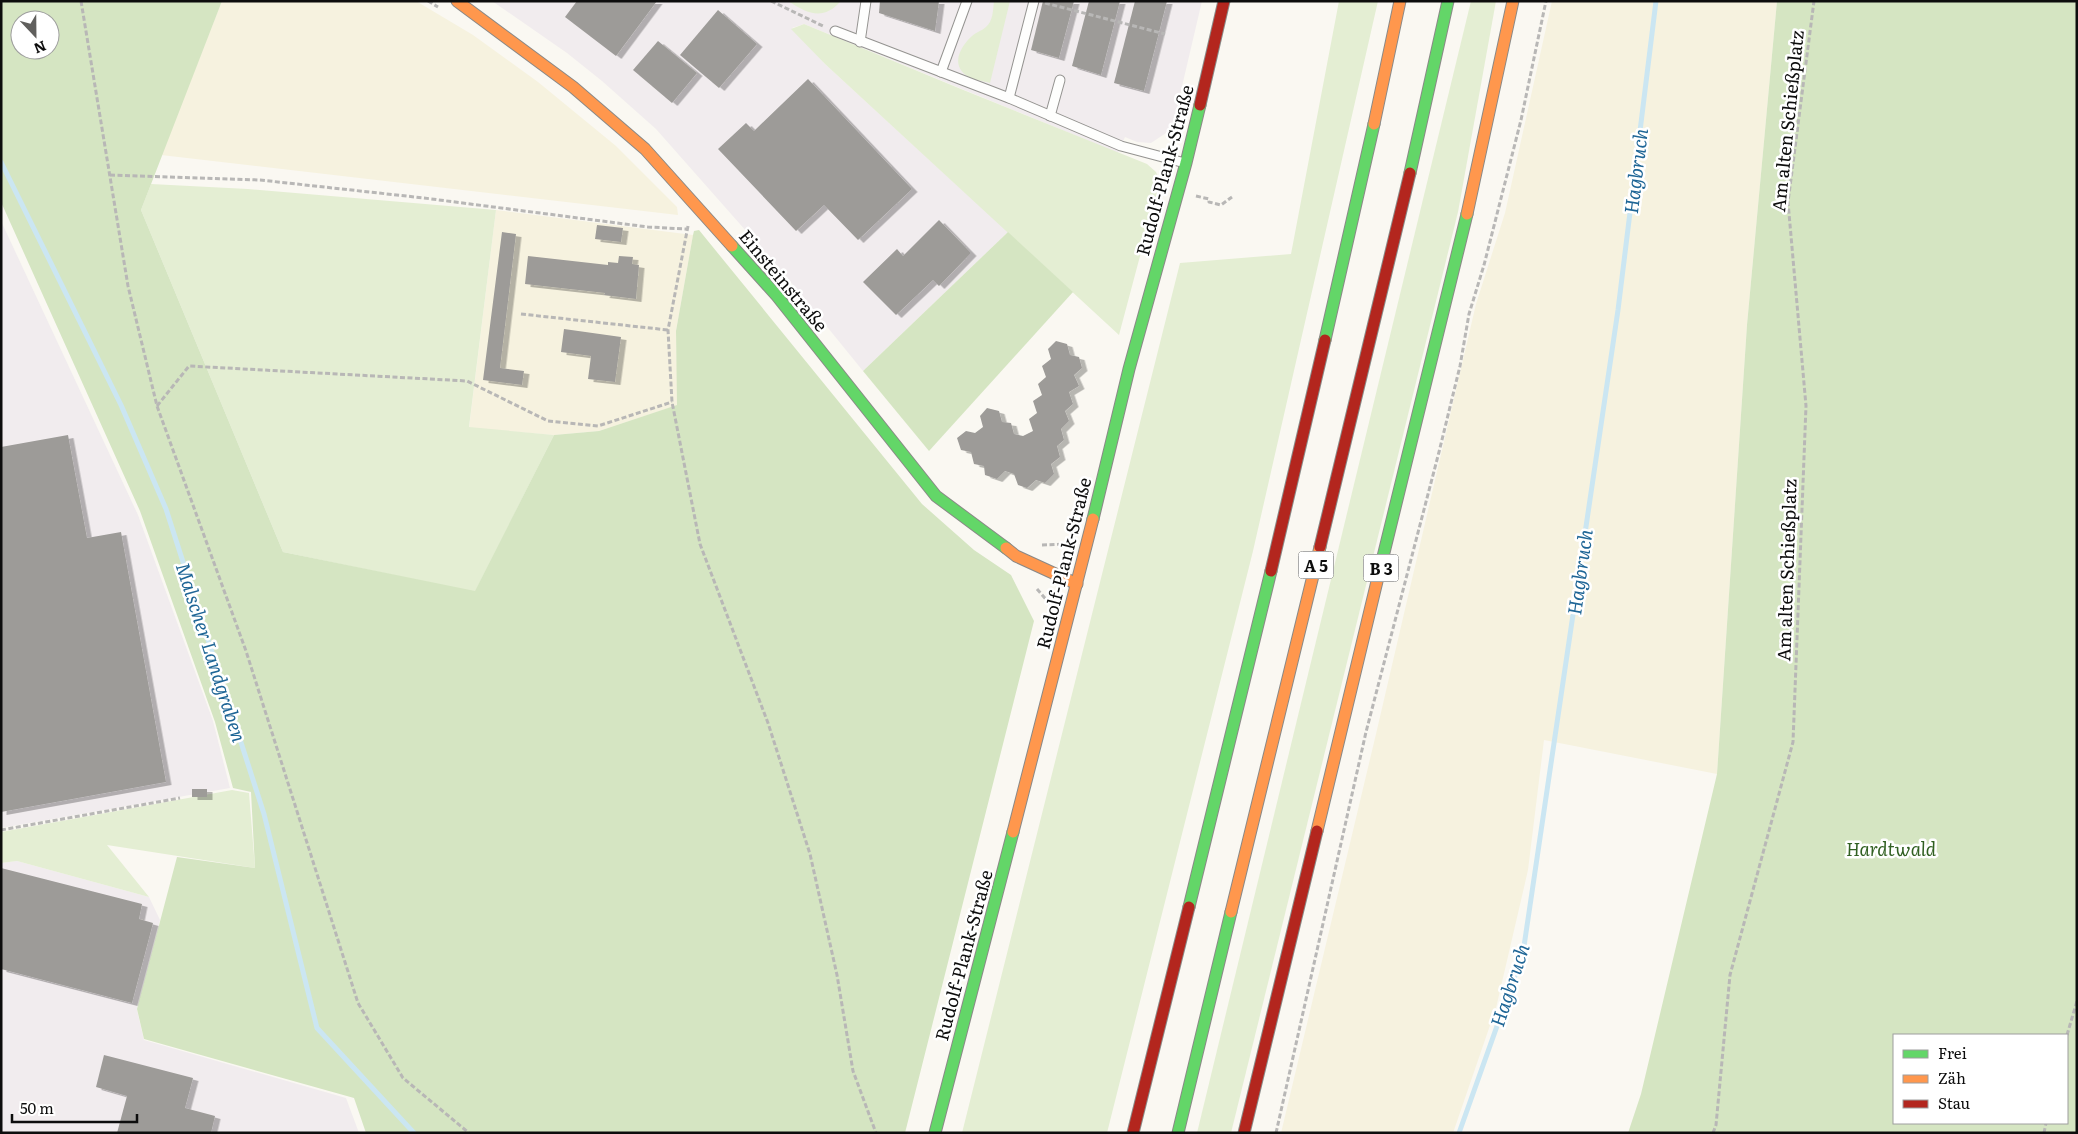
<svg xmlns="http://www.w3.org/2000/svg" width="2078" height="1134" font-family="Literata,serif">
<defs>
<filter id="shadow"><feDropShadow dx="5.5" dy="3" stdDeviation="0" flood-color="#0004"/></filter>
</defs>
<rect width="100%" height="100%" fill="#faf8f2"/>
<g fill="#f1ecee">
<path d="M492,1h710l-30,128 -21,14 -14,-1 -12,-5 -7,16 -314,-129 -12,4 33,36 183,168 -145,139 -78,-96 -129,-146 -54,-48 -35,-28z"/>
<path d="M1,221l137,294 75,206 17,67 -229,40z"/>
<path d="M17,861l132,36 11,23 -23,90 7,30 202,58 13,35h-358v-270z"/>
</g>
<g fill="#f6f2df">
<path d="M222,1h194l57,34 65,47 78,64 61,61 1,8 -517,-60z"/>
<path d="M1552,1h225l-30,324 -30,449 -173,-34 -16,130 -32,138 -43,125h-172l95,-399 100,-430 29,-91z"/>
<path d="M496,210l197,25 -17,96 2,74 -79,26 -45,4 -85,-7z"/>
</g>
<g fill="#e4eed3">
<path d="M788,1h53c-18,20 -33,13 -53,0z"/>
<path d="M994,1h16l-20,82c-6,-2 -17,-3 -23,-7 -17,-12 -6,-30 5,-40 4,-4 10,-5 14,-9 7,-6 7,-17 8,-26z"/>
<path d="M1339,1h39l-125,550 -146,582h-145l218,-870 111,-9z"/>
<path d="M1471,1h25l-38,211 -227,921h-34z"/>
<path d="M804,24l157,65 186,75 9,8 4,9 -41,154 -294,-271 -34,-35z"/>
<path d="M151,184l97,5 248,21 -27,217 85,8 -79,157 -192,-40 -142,-342z"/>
<path d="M232,790l17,3 6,75 -148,-23 42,52 -132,-36 -16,2v-31z"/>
</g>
<g fill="#d5e5c2" fill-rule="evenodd">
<path d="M1,1h221l-81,209 142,342 192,39 79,-156 45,-4 78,-26 -1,-74 17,-96 1,-4 5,-1 223,274 52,46 37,25 23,46 -129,512h-539l-12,-35 -210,-59 -7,-30 40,-152 78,11 -4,-76 -18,-4 -18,-66 -75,-211 -139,-309zM20,20h30v30h-30z"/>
<path d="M1777,1h300v1132h-449l13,-39 76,-320 30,-449zM1894,1035h173v88h-173z"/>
<path d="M1008,232l65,60 -144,159 -66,-80z"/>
</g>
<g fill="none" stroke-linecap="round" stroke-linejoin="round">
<g stroke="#cbe6f2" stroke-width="5">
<path d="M1,162l120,243 45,104 98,305 53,214 97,105"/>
<path d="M1459,1133l64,-180 95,-643 38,-309"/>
</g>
</g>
<g fill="#9d9b98" filter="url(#shadow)">
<path d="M577,1h80l-41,55 -51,-39z"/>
<path d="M880,1h59l-4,30 -56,-18z"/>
<path d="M1043,1h31l-15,57 -28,-8z"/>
<path d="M1089,1h31l-19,74 -29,-9z"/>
<path d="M1135,1h32l-23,90 -30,-8z"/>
<path d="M718,10l39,34 -38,44 -39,-33z"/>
<path d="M658,41l39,32 -25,30 -39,-33z"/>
<path d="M808,79l104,110 -54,51 -34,-35 -28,26 -78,-82 28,-26 8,8z"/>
<path d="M939,220l32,33 -32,33 -6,-6 -37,35 -33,-33 34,-33 6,7z"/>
<path d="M597,225l26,3 -2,14 -26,-3z"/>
<path d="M502,232l14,2 -16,134 24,3 -2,14 -39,-5z"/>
<path d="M528,256l80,9v-3l10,1 1,-7 14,1 -1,7 7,1 -3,34 -32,-4 1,-2 -80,-9z"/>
<path d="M564,329l57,8 -6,45 -27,-3 3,-23 -30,-4z"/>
<path d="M1056,341l11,3 3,11 9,2 3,11 -8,7 5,11 -10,6 4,12 -8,7 4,10 -8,8 3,11 -7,6 3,11 -9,7 3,10 -9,9 -9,-3 -9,8 -9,-3 -4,-11 -9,-3 -8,8 -12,-4 -1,-9 -10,-2 -3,-12 -10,-2 -4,-12 9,-7 9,2 8,-6 -3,-11 7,-8 12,3 3,11 9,1 3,11 9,2 10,-5 -4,-12 8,-6 -4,-12 9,-6 -4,-11 8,-7 -4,-11 9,-7 -3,-10z"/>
<path d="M68,435l19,103 34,-6 45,250 -165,30v-365z"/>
<rect x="192" y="789" width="15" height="8"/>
<path d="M1,868l141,36 -3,15 14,4 -21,80 -131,-34z"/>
<path d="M104,1055l89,23 -8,30 30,8 -4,17h-94l10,-37 -31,-9z"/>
</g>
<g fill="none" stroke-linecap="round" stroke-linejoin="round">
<g stroke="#949390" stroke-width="11">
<g id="lane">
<path d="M835,31l174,67 112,48 64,17"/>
<path d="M860,42l6,-41"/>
<path d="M941,72l26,-71"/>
<path d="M1009,98l25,-97"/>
<path d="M1050,116l10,-36"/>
</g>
</g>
<g stroke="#8a8987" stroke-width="13">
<g id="fast">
<path d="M1410,173l38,-172"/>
<path d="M732,246l45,50 159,200 70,52"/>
<path d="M1325,340l49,-216"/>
<path d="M1093,519l36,-150 57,-206 14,-58"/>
<path d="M1379,573l88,-359"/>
<path d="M1189,907l82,-336"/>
<path d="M935,1133l78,-301"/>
<path d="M1178,1133l53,-221"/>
</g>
</g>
<g stroke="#8a8987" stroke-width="13">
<g id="slow">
<path d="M457,1l116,86 72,62 87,97"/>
<path d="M1374,124l26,-123"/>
<path d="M1467,214l46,-213"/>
<path d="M1006,548l10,8 61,28"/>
<path d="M1317,831l62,-258"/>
<path d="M1013,832l80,-313"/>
<path d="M1231,912l89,-365"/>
</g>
</g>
<g stroke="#8a8987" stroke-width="13">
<g id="jam">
<path d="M1200,105l24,-104"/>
<path d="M1320,547l90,-374"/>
<path d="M1271,571l54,-231"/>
<path d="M1133,1133l56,-226"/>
<path d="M1244,1133l73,-302"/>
</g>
</g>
<g stroke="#b8b7b6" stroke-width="3" stroke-dasharray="5 2.5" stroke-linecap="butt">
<path d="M81,1l47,285 29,120 89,245 112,352 45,75 66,55"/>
<path d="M428,1l10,6"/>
<path d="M771,1l54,26"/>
<path d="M1045,3l120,31"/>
<path d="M110,175l150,5 164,18 224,29 38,2"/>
<path d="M1196,196l13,3v3l12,3 11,-8"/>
<path d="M688,226l-20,104 4,72 28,142 68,179 42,131 27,121 16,96 23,62"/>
<path d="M521,314l147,16"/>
<path d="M157,406l32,-40 278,15 81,40 50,5 74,-24"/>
<path d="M1042,545l24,-1"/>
<path d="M1037,589l14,16"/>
<path d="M1,830l179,-32"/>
<path d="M2067,1035l10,-34"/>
<path d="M1276,1133l90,-401 73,-280 21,-86 9,-52 15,-49 37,-145 25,-119"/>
<path d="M1713,1133l3,-8 14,-150 63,-233 13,-336 -18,-204 26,-201"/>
<path d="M2044,1133l2,-10"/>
</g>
<use href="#lane" stroke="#fefefd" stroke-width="9"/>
<use href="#fast" stroke="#63d668" stroke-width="11"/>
<use href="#slow" stroke="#ff974d" stroke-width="11"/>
<use href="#jam" stroke="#b3261e" stroke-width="11"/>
</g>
<g text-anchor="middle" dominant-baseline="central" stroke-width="5" stroke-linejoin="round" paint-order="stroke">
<g fill="#fff" stroke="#565656" stroke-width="1">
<rect x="1298.5" y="551.5" width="35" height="27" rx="4"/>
<rect x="1363.5" y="554.5" width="35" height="27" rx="4"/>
</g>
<g font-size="16" font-weight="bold" fill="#0d0d0d">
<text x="1316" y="565">A 5</text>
<text x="1381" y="568">B 3</text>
</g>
<g font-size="18" fill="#0d0d0d" stroke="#fff">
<text transform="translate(1787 121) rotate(-84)">Am alten Schießplatz</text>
<text transform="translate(1164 170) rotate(-75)">Rudolf-Plank-Straße</text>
<text transform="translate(784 280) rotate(50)">Einsteinstraße</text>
<text transform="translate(1063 563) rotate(-76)">Rudolf-Plank-Straße</text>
<text transform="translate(1786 570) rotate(-88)">Am alten Schießplatz</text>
<text transform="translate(963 955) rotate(-75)">Rudolf-Plank-Straße</text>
</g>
<g font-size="18" font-style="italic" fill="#316022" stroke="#fff">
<text x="1891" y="848">Hardtwald</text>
</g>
<g font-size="19" font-style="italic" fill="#1f6696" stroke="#fff">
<text transform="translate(1635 171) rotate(-83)">Hagbruch</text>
<text transform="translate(1579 572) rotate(-82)">Hagbruch</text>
<text transform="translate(212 652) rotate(72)">Malscher Landgraben</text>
<text transform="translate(1509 985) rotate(-72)">Hagbruch</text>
</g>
</g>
<rect width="2078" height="1134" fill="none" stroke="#0d0d0d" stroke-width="5"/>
<rect x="1893" y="1034" width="175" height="90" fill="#ffffff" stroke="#9e9e9e"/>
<rect x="1903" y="1050" width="25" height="8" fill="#63d668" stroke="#9e9e9e"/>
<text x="1938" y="1059" font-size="15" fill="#0d0d0d">Frei</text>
<rect x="1903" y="1075" width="25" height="8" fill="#ff974d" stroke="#9e9e9e"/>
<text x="1938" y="1084" font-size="15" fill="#0d0d0d">Zäh</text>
<rect x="1903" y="1100" width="25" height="8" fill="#b3261e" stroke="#9e9e9e"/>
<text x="1938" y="1109" font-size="15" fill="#0d0d0d">Stau</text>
<g transform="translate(35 35) rotate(158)"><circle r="24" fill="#ffffff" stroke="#9e9e9e"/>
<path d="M0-4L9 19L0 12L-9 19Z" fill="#605f5d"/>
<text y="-8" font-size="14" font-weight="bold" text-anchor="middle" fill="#0d0d0d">N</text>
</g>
<path d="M12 1114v8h125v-8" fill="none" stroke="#0d0d0d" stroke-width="2.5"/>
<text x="20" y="1114" font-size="15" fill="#0d0d0d" stroke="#ffffff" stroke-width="4" paint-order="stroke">50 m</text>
</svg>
